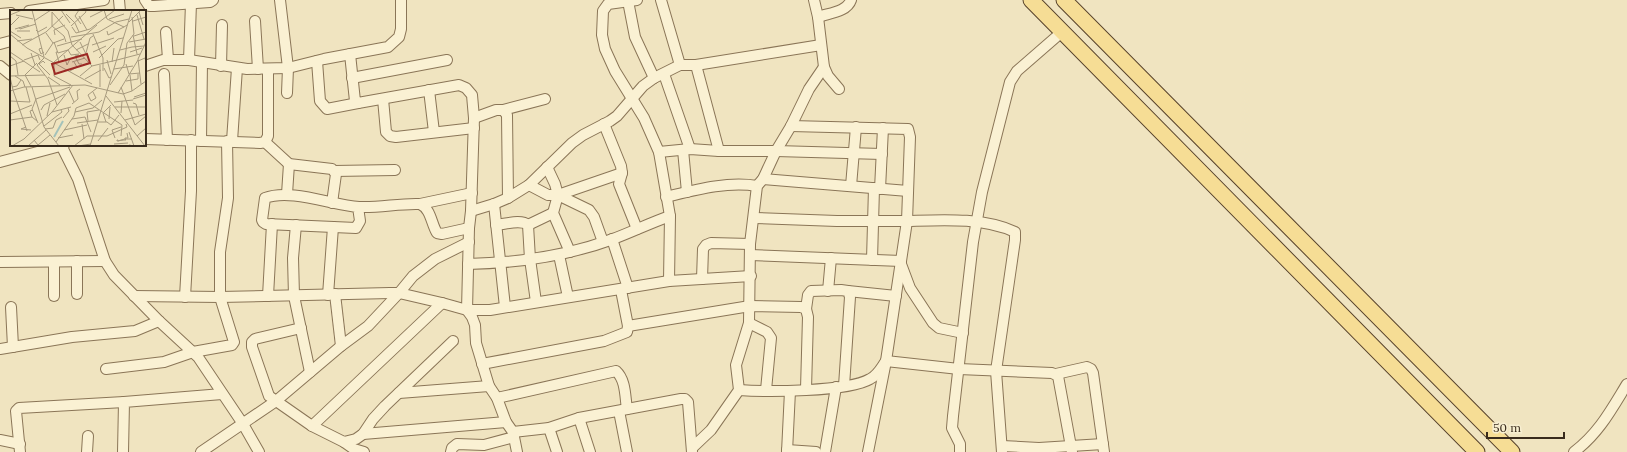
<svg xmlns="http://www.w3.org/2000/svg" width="1627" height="452" font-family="Lora,serif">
<rect width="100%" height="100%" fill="#f0e4c0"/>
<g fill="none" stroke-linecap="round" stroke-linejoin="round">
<g stroke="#8a7557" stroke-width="12">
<g id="minor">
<path d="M119,0l1,11"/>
<path d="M145,0l4,6h5l56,-4 3,-2"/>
<path d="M280,0l8,68 -1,25"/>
<path d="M637,0l-29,4 -5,7 -1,24 3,14 10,22 29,47 15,34 11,64 -1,65"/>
<path d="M661,0l19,65"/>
<path d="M814,0l4,17 6,50 4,9 11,13"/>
<path d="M628,1l7,36 19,41"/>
<path d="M29,11l75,-11"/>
<path d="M0,14l11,-1"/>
<path d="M818,17c11,-4 29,-5 33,-17"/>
<path d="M255,21l3,48"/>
<path d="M166,32l2,27"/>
<path d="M0,44l11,-3"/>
<path d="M350,54l5,47 3,2 101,-18 7,3 6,7 2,23 -3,93 -2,17 -2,82 5,7 3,8 1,18 13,43 8,12 9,24 7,10 4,20"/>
<path d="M189,60l2,-57"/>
<path d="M317,61l3,40 7,8 31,-6"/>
<path d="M696,65l23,86"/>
<path d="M0,66l11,9"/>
<path d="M145,66l18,-6h26l58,9 41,-1 36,-9 64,-12 11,-10 2,-8v-29"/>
<path d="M221,66l1,-41"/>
<path d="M164,74l3,66"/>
<path d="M664,74l26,75"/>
<path d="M352,78l95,-18"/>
<path d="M429,90l5,42"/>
<path d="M383,99l3,33 4,4 6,1 78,-9"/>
<path d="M503,110l42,-11"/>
<path d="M474,118l22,-8h7l4,5 1,83"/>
<path d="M604,124l17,42 1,7 -3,11 18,45"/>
<path d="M145,139l115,4 5,-1 3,-6v-67"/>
<path d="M201,141l1,-79"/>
<path d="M232,141l5,-73"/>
<path d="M265,142l24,22 43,5 4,5 -4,29"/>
<path d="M61,145l17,34 27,82 9,14 45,46 39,36 45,67 16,28"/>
<path d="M683,150l4,42"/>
<path d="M659,152l31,-3 29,2h57l106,3"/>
<path d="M0,162l64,-17"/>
<path d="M547,167l8,17 3,11 -5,18 17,39"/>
<path d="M334,171l61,-1"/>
<path d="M763,179l145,12"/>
<path d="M529,185l19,10h10l31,15 5,7 9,25"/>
<path d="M851,186l5,-59"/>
<path d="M880,189l3,-61"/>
<path d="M287,194l2,-30"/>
<path d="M558,195l64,-22"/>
<path d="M666,197c29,-7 61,-16 91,-11"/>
<path d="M420,204l52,-11"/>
<path d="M494,204l11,103"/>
<path d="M358,207l2,14 -4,7 -90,-4 -3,-2 -1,-2 3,-22c25,-10 67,7 94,9 21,1 41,-4 61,-3 11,5 11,19 17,29l5,1 27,-6"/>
<path d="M471,211l23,-7 14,-6 21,-13 43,-42 11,-8 27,-14 7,-5 26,-30 11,-8 26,-13h16l125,-20"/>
<path d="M754,218l83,3h70l3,-84 -2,-8 -117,-3"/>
<path d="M296,225l-3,33 1,38 16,76"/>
<path d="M496,225c10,-1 25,-6 32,0l2,34 6,43"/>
<path d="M528,225l25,-12"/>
<path d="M612,239l16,49"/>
<path d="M559,255l9,42"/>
<path d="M750,255l151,6"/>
<path d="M872,260l2,-72"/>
<path d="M0,262l105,-1"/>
<path d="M468,264c49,-1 99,-8 145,-25 19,-7 37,-16 57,-23"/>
<path d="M901,264l9,24 23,35 6,5 24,5"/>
<path d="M702,279l1,-30 3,-4 5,-2 39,1"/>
<path d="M828,291l3,-33"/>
<path d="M848,291l48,5"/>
<path d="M77,294v-33"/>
<path d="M335,294l6,52"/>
<path d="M328,295l5,-68"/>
<path d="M54,296v-34"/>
<path d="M134,296l86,1 170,-4h9l43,10 25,7h23l179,-29 82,-5"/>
<path d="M268,296l4,-72"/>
<path d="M185,297l6,-106v-51"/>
<path d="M11,307l2,40"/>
<path d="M806,309l2,-14 3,-4 30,-1 7,1 2,6 -6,89"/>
<path d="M749,323l18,9 4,6 -5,52"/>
<path d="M628,326l122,-20 51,1 5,2 2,8 -2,72"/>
<path d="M301,328l-46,11 -3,3v5l17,49 43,30 32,16 12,-3 7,-5 10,-15 12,-13 68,-65"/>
<path d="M0,349l72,-12 63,-6 24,-10"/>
<path d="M482,364l122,-23 23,-9 1,-6 -7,-36"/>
<path d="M106,369l58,-7 29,-10 39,-7 2,-3 -14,-45v-45l8,-54 -1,-57"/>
<path d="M1056,374l31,-7 4,2 2,4 11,79"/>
<path d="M739,390c26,2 109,2 131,-11 8,-4 11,-11 16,-18l73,8 93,4 6,3 14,76"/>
<path d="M399,393l90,-7"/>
<path d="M497,398l119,-27c10,9 9,26 11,38"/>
<path d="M619,411l8,41"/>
<path d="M579,418l11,34"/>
<path d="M312,426l130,-123"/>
<path d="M549,428l8,24"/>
<path d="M513,432l36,-4 30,-10 102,-19h4l3,3 4,50"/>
<path d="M363,434l143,-12"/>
<path d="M0,440l20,4"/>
<path d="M344,442l10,7 10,3"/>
<path d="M1002,446l37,2 64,-4"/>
<path d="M692,448l19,-18 28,-40 -3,-25 13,-42 1,-79 7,-58 6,-7 13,-28 15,-25 18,-37 15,-22"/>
<path d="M787,450l29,2"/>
<path d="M20,452l-4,-41 3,-3 105,-6"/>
<path d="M87,452l1,-16"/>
<path d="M123,452l1,-50 98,-8"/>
<path d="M201,452l75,-51 65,-55 27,-20 31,-33 14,-17 22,-17 34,-17"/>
<path d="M451,452l1,-4 5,-4 27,1 30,-8"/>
<path d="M787,452l3,-61"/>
<path d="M825,452l11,-65"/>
<path d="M868,452l18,-91 21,-140c34,-1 76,-4 108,11v8l-19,131 6,81"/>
<path d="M960,452v-8l-8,-16 1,-12 20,-174 9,-50 28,-110 7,-11 46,-40"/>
<path d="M1574,452c25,-19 37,-42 53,-68"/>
</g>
</g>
<g stroke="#57422b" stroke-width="17">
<g id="primary">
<path d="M1031,0l446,452"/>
<path d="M1064,0l448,452"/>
</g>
</g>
<use href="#minor" stroke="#faf1d3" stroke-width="10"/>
<use href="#primary" stroke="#f6dd95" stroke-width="15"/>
</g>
<g transform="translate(10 10)">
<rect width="136" height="136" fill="#f0e4c0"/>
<path fill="none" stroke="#a3c2ba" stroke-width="2" d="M44,127l9,-16"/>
<path fill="none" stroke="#a79a7e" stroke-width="1" d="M22,0l12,47M51,0l9,13M69,0l-4,6 6,8M42,2l16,19 4,14 20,21 25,-6M42,2v14l12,10 2,6M129,2l4,13M56,4l9,9 4,9M0,5l12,-5M6,5l17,4M127,5l7,24M69,6l8,14M80,7l14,-7 3,9 17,8 3,-2M99,9l15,-5M24,11l17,-11M123,11l13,-4M119,12l12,-12M0,16l9,-9M61,16l15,-14 -1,-2M9,17l1,2 16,-5M62,17l4,6 14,-4 25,-19M5,19l14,-4M26,20l2,2 9,-5M0,21l11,7M7,21h13M97,21l1,4 16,-8M36,23l7,10M0,24l17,14 65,36M83,24l10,24v13M45,25l-1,-5 11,-5M73,25l16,-3 17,-10 13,-3M123,25l4,19M124,26l12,-4M61,27l12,-2M7,31l15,-2M44,32l4,11 10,-3 3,5 8,-1M70,32l6,12M119,32l17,-3M12,35l24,-13 17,-16M82,35l22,-7M47,36l25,-7M122,37l12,-1M32,38l-3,1 2,5 3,-2M66,40l12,-6M110,40l12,-3M0,42l30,20M48,42h-2l3,10M83,42l13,-6M120,42l12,-4M21,43l4,12M76,43l4,-15 3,-2M35,45l8,-12 11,-4M54,45l3,10 3,-6M69,45l-4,1 4,8h3M0,46l6,5 2,14M34,48l-7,7 11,14 9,26M89,48l19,-19 5,-1M14,50l14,-5 2,5M97,50l4,14M107,50l23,-6M128,51l7,-3 1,5M44,52l43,-37M62,52l13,-4M102,52l2,-14M35,53l-2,-2 -4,3 11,11M44,53v13l17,9M116,54l3,10 11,-1M90,55v22M0,56l14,-5M94,58l5,10 2,-1M104,59l19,-3M60,61l7,-4 -3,-5M120,65l2,16M0,66l35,-1M5,66l8,5 2,6M70,66l12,-10M0,67l3,13M38,67l12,8M75,69l16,-9M116,71l12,-2v-5M131,74l-3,-25 8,-17M100,75l14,-20 3,-22 7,-9 -2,-17M21,76l-6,-11 12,-12M2,77l5,-1 4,-6M16,77l4,15M22,77l12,40 15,19M111,77l14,38 11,-9M3,80l14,41M0,81l14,-4 61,-2 38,9 9,-3 14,-10M59,81l5,11M83,82l3,6 -5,3 -3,-6 9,-7M108,83l20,-33M96,86l39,50M124,87l12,-4M123,89l13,-4M0,91l20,1M104,92l19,-2M123,93l3,1 3,11M62,94l6,-5 -1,-8 3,-2M105,97h31M23,100l-3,1 2,6 5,4M31,100l3,-5 21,-11M91,101l21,14 -1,11M42,102l19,-5M65,102l18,-4 9,-8M111,103l1,-12M0,104l22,-9M37,106l3,-13M75,107l6,15M53,108l6,-7 -1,-3M62,109l13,-2M99,109l1,-12M0,110l22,-3M115,110l21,-6M78,111l-1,-9 12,-2M88,112h9l4,3 8,-10M96,112l-3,-9 8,-8M28,113l-6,-14 4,-10 34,-12M67,113l21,-3M72,114l2,15M34,116l18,-14 -1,-2M16,117l-5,2 10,1M35,119l8,-1 3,-8 6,-3M54,120l23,-5M117,123l1,5h-3v1l1,1h-2l-7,1v-1h1v1l3,-1 4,-1h7M127,126l9,-8M48,128l15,-3M105,128l-3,-8 9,-3M24,130l4,5 12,-10M88,131l10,-13M46,132l18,-26 2,-8 13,-5 12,8M104,134l14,-1M119,135l5,1 -5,-14M2,136l12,-7 28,-27 21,-27M18,136l18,-16M64,136l13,-10h20l20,-9 -1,-3M68,136l13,-2M80,136l42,-136"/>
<path fill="#9c2924" fill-opacity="0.15" stroke="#9c2924" stroke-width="2" d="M77,44l3,9 -35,11 -3,-10z"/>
<rect width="136" height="136" fill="none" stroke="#392b1c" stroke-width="2"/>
</g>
<path d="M1487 432v6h77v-6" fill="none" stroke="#392b1c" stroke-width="2"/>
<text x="1493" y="432" font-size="12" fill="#392b1c" stroke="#f7eed0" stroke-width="3" paint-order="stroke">50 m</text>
</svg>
